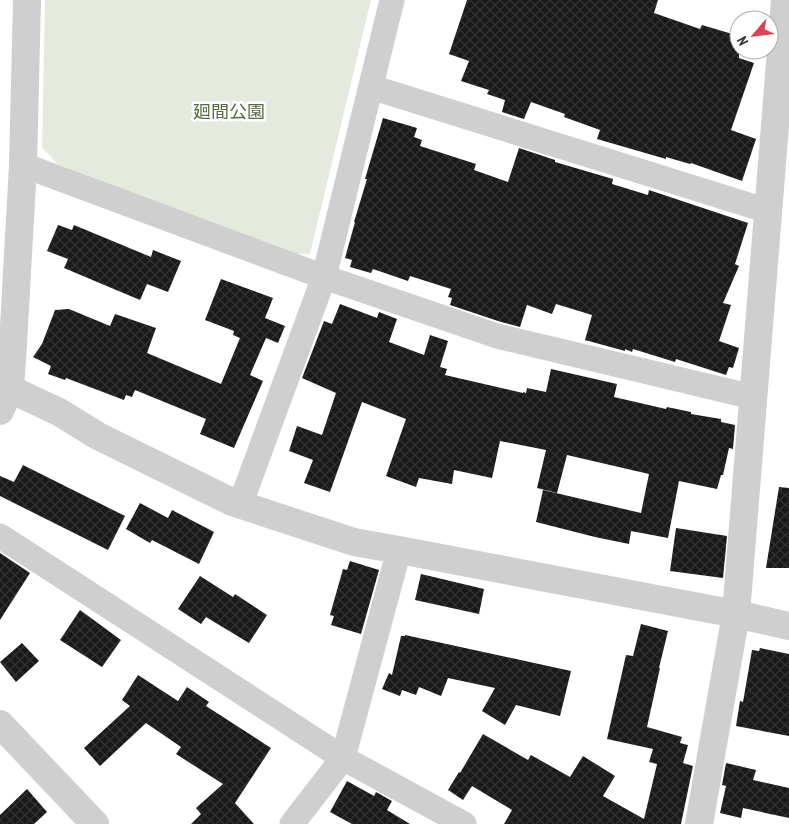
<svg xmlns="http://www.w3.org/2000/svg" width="789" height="824" font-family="'PT Sans Narrow','Noto Sans JP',sans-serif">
<defs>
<pattern id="building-cross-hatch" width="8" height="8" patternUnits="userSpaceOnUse" patternTransform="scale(1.25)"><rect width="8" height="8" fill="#191919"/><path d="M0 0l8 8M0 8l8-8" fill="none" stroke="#323232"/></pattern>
</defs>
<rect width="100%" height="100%" fill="#fff"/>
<path fill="#e5eade" d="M45,0h326l-61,254h-19l-234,-90 -15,-17z"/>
<g fill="url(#building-cross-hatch)">
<path d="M467,0h191l-4,13 46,16 2,-4 37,11v22l15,5 -23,67 25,9 -14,42 -51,-18 -1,1 -24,-7v2l-69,-20 3,-9 -36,-13 1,-3 -34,-12 -7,17 -22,-7 3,-12 -18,-6 2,-4 -28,-9 8,-20 -20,-7z"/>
<path d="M383,118l34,10 -3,9 8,3 -2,6 56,18 -2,6 34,12 11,-34 36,12v2l58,17 -1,5 36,11 1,-5 99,33 -13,41 4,2 -16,37 8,2 -12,36 20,7 -6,20 -4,-1 -3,8 -50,-16 -1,3 -42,-13 -1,3 -7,-3v2l-40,-11 7,-25 -36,-11 -4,10 -25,-9 -7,22 -19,-5 -51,-17 2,-7 -4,-1 3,-8 -41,-13 -2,5 -35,-12 -2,4 -21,-6 2,-7 -7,-2 10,-36h-1l13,-43h-2z"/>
<path d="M58,225l14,5 2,-5 77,32 2,-7 28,11 -13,31 -21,-8 -7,16 -76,-32 4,-9 -21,-8z"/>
<path d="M221,279l52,19 -8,20 20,8 -7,17 -12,-5 -16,37 13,6 -29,67 -34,-14 6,-15 -71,-29 -3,7 -6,-2 -2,5 -58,-22 -1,2 -17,-6 3,-8 -18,-9 9,-13 13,-34 14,-1 41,17 5,-12 41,14 -9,25 74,31 19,-46 -7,-3 1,-4 -29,-11z"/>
<path d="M340,304l37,14 2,-6 18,7 -8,23 35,13 6,-20 18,6 -8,26 7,2 -2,6 78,18v-1l3,1 1,-5 19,4 5,-23 66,15 -3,13 52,12 1,-2 24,5v2l30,5v3l14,3 -2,24 -4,-1 -6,27h-2l-4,14 -38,-8 -11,57 -37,-7 -2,13 -34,-7 -59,-15 7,-32 98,23 8,-39 -82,-19 -10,38 -20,-5 9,-38 -46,-9 -8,37 -38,-8 -2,14 -33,-6 -3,9 -30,-11 20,-57 -44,-17 -32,90 -26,-9 9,-23 -24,-9 8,-25 25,9 14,-42 -34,-15 22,-57 8,3z"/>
<path d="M23,465l102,51 -17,34 -108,-54v-20l14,6z"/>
<path d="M779,487l10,1v80h-23z"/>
<path d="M140,503l28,15 4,-8 42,22 -15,32 -47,-24 -2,3 -24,-14z"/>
<path d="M676,528l51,8 -4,42 -53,-7z"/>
<path d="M0,553l30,20 -30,47z"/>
<path d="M350,561l29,9 -18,64 -30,-9 3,-9 -4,-1 13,-46 4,1z"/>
<path d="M421,574l63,15 -5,25 -64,-14z"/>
<path d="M200,576l33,21 2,-3 32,21 -18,28 -43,-26 -5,7 -23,-15z"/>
<path d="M80,610l41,30 -19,27 -42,-27z"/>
<path d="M641,624l27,7 -9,37h1l-13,59 35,10 -2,6 8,2 -5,18 10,3 -12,58h-177l8,-14 -40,-24 -9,14 -15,-10 11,-18 1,1 23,-39 45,26 3,-5 39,22 13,-21 32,20 -12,20 41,23 13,-55 -8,-2 4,-13 -46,-10 19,-84 7,1z"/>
<path d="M405,635l166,36 -11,45 -44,-11 -11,20 -23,-14 13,-23 -47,-10 -7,18 -22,-9 -3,8 -14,-5 -2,6 -18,-7 7,-16 3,2 9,-39h4z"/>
<path d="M22,643l17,18 -23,21 -16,-20z"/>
<path d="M760,648l29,6v82l-53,-10 4,-25 3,1 9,-52 7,1z"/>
<path d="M138,675l40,26 9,-14 22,15 -3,4 65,42 -36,55 19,21h-63l10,-10 -5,-6 27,-24 -47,-30 5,-7 -35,-24 -46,43 -16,-18 46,-42 -8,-6z"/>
<path d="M726,763l30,7 -3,10 36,8v30l-46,-10 -2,10 -21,-5 6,-27 -4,-1z"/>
<path d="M347,781l27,15 2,-4 16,9 -5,9 23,14h-58l-22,-12z"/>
<path d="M27,789l20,23 -13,12h-34v-9z"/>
</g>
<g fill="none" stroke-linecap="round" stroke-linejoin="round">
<g stroke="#cfcfcf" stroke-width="25">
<path d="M371,87l397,124"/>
<path d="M23,165l301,112 173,59 256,61"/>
<path d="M240,505l84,-228 68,-277"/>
<path d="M0,536l343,222 121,66"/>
<path d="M292,824l51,-66 56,-208"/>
</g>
<g stroke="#cfcfcf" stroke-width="28">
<path d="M0,383l10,6 49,23 39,24 134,66 122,40 45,8 337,64 53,12"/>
<path d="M0,411l10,-22 3,-45 10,-179 4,-165"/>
<path d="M0,724l95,100"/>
<path d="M699,824l37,-210 49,-614"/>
</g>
</g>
<g text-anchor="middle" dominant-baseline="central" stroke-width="5" stroke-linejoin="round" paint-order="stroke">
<g font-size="18" fill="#576c41" stroke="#fff">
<text x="229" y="111">廻間公園</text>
</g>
</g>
<g transform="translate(754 35) rotate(242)"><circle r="24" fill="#ffffff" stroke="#adadad"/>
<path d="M0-4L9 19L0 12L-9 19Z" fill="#dc4154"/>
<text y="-8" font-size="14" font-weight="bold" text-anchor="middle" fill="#323232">N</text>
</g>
</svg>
